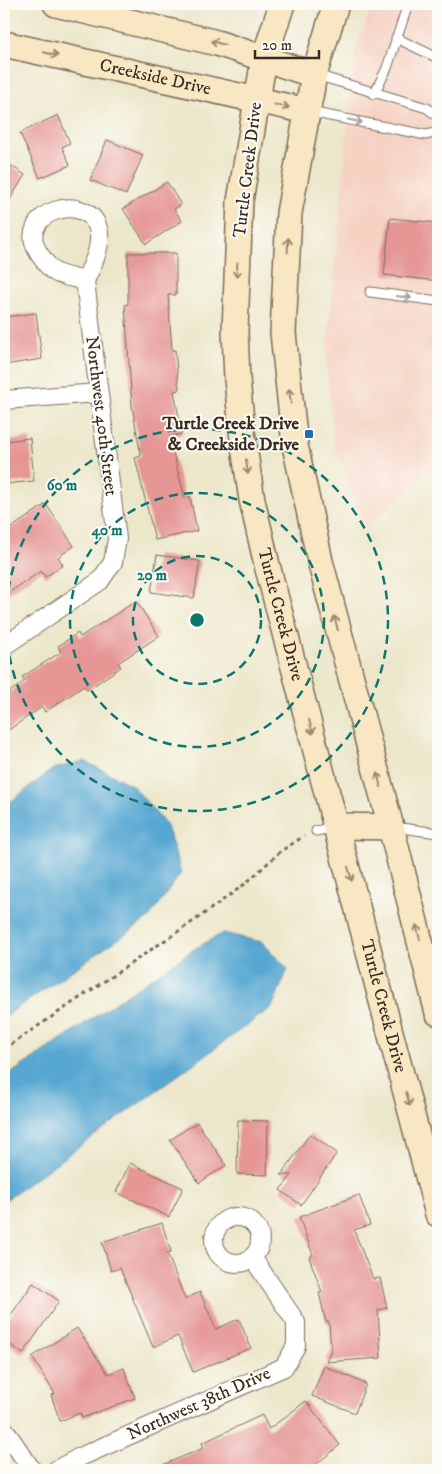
<svg xmlns="http://www.w3.org/2000/svg" width="442" height="1474" font-family="'IM FELL DW Pica',serif">
	<rect width="100%" height="100%" fill="#fdfcf7"/>
	<filter id="ink" filterUnits="userSpaceOnUse"><feTurbulence type="fractalNoise" baseFrequency=".02" numOctaves="2"/><feDisplacementMap in="SourceGraphic" scale="10" xChannelSelector="R" yChannelSelector="G"/><feConvolveMatrix kernelMatrix="1 2 1 2 8 2 1 2 1" color-interpolation-filters="sRGB"/></filter>
	<filter id="wash" filterUnits="userSpaceOnUse"><feTurbulence type="fractalNoise" baseFrequency=".0096" numOctaves="4" result="noise"/><feDisplacementMap in="SourceGraphic" scale="20" xChannelSelector="R" yChannelSelector="G"/><feGaussianBlur stdDeviation="1.12" result="paint"/><feColorMatrix in="noise" values="0 0 0 0 0 0 0 0 0 0 0 0 0 0 0 0 0 1.4 0 .05"/><feComposite in="paint" operator="in"/></filter>
	<g filter="url(#wash)">
		<rect width="100%" height="100%" fill="#ece7ca"/>
		<g fill="#f5d2c2">
			<polygon points="373,4 438,4 438,466 424,475 365,528 334,446 326,361 355,50"/>
			<polygon points="438,778 438,809 432,782"/>
		</g>
		<g fill="#57a7d2" stroke="#496878">
			<polygon points="84,761 132,785 167,826 181,873 149,918 4,1017 4,807 53,769"/>
			<polygon points="223,933 262,942 288,969 272,1007 4,1201 4,1078 196,948"/>
		</g>
		<g id="blocks">
			<g fill="#e59695">
				<polygon points="58,115 70,143 62,147 70,165 40,178 20,133"/>
				<polygon points="107,140 143,155 126,195 90,180"/>
				<polygon points="4,161 25,175 4,209"/>
				<polygon points="167,182 181,205 174,209 182,221 146,244 123,209"/>
				<polygon points="390,218 438,223 438,281 384,275"/>
				<polygon points="128,253 176,253 176,295 168,295 172,350 175,350 179,390 174,391 182,434 169,437 185,498 190,496 197,531 155,540 135,458 141,456 132,406 125,305 128,304"/>
				<polygon points="36,313 42,359 4,365 4,317"/>
				<polygon points="30,438 34,481 4,484 4,441"/>
				<polygon points="46,504 74,546 58,557 63,565 45,577 41,571 4,596 4,533"/>
				<polygon points="157,555 200,561 194,598 151,592"/>
				<polygon points="136,601 159,636 118,663 121,667 87,690 84,686 45,712 42,707 4,733 4,696 25,681 22,677 61,652 58,646 78,633 80,637"/>
				<polygon points="238,1120 268,1121 267,1175 237,1174"/>
				<polygon points="197,1122 226,1165 199,1183 170,1140"/>
				<polygon points="310,1134 337,1153 301,1205 280,1190 292,1175 281,1175"/>
				<polygon points="130,1163 183,1188 169,1217 116,1192"/>
				<polygon points="359,1195 370,1225 354,1230 373,1279 380,1278 387,1308 378,1310 381,1358 326,1362 331,1350 329,1322 326,1322 319,1293 322,1292 309,1257 313,1255 299,1217"/>
				<polygon points="162,1223 171,1252 167,1253 185,1299 200,1292 216,1329 239,1319 251,1348 193,1372 178,1336 153,1347 120,1268 111,1271 102,1242"/>
				<polygon points="33,1283 59,1301 23,1354 4,1340 4,1325"/>
				<polygon points="77,1328 108,1374 124,1368 135,1398 82,1418 80,1413 60,1421 51,1395 55,1394 32,1357"/>
				<polygon points="324,1366 366,1384 355,1413 312,1396"/>
				<polygon points="306,1401 340,1445 309,1470 150,1470 204,1448 202,1443 262,1415 269,1429"/>
			</g>
		</g>
	</g>
	<g filter="url(#ink)">
		<use href="#blocks" fill-opacity="0" stroke="#796c5a" stroke-width="1"/>
		<g fill="none" stroke-linecap="round" stroke-linejoin="round">
			<defs>
				<g id="lane">
					<polyline points="396,38 438,58"/>
					<polyline points="316,75 427,108 438,116"/>
					<polyline points="374,94 387,68 408,4"/>
					<polyline points="310,112 426,135 438,132"/>
					<polyline points="370,292 438,301"/>
					<polyline points="394,827 438,833"/>
					<polyline points="316,831 335,827"/>
				</g>
				<g id="street">
					<polyline points="4,400 98,393"/>
					<path d="M 4,646 L 100,581 L 113,562 L 117,539 L 85,281 C 91,267 101,250 99,233 C 92,187 10,212 40,255 C 44,260 49,269 55,272 C 63,277 76,278 85,281"/>
					<circle cx="237" cy="1240" r="23"/>
					<polyline points="4,1429 32,1470"/>
					<polyline points="56,1470 80,1457 284,1367 296,1346 296,1322 252,1257"/>
				</g>
				<g id="secondary">
					<polyline points="56,4 217,43 314,75"/>
					<path id="s1" d="M 282,4 L 264,59 L 240,201 L 235,331 L 237,379 L 243,440 L 252,500 L 267,565 L 438,1214"/>
					<polyline points="336,4 314,75 289,213 283,333 295,445 320,561 391,827 438,1013"/>
					<path id="s2" d="M 4,44 L 307,111"/>
					<polyline points="338,826 391,827"/>
				</g>
			</defs>
			<use href="#lane" stroke="#796c5a" stroke-width="11"/>
			<use href="#street" stroke="#796c5a" stroke-width="20"/>
			<use href="#secondary" stroke="#796c5a" stroke-width="28"/>
			<polyline stroke="#796c5a" stroke-width="3" stroke-dasharray="4 4" stroke-linecap="butt" points="4,1049 201,916 245,884 281,851 304,836"/>
			<use href="#lane" stroke="#fff" stroke-width="9"/>
			<use href="#street" stroke="#fff" stroke-width="18"/>
			<use href="#secondary" stroke="#f9e7c3" stroke-width="25"/>
		</g>
		<defs><path id="oneway-shaft" d="M-6 0H5M1.5-3L5.5 0L1.5 3" fill="none" stroke-width="1.6" stroke-linecap="round" stroke-linejoin="round" transform="scale(1.25)"/></defs>
		<g stroke="#9a8870">
			<use href="#oneway-shaft" transform="translate(218 43) rotate(-164)"/>
			<use href="#oneway-shaft" transform="translate(51 54) rotate(13)"/>
			<use href="#oneway-shaft" transform="translate(282 106) rotate(12)"/>
			<use href="#oneway-shaft" transform="translate(288 245) rotate(-87)"/>
			<use href="#oneway-shaft" transform="translate(237 270) rotate(93)"/>
			<use href="#oneway-shaft" transform="translate(290 396) rotate(-96)"/>
			<use href="#oneway-shaft" transform="translate(247 467) rotate(82)"/>
			<use href="#oneway-shaft" transform="translate(336 623) rotate(-105)"/>
			<use href="#oneway-shaft" transform="translate(311 727) rotate(75)"/>
			<use href="#oneway-shaft" transform="translate(379 780) rotate(-105)"/>
			<use href="#oneway-shaft" transform="translate(350 874) rotate(75)"/>
			<use href="#oneway-shaft" transform="translate(418 932) rotate(-104)"/>
			<use href="#oneway-shaft" transform="translate(408 1099) rotate(75)"/>
		</g>
		<g stroke="#a79f9a">
			<use href="#oneway-shaft" transform="translate(355 121) rotate(11)"/>
			<use href="#oneway-shaft" transform="translate(404 297) rotate(7)"/>
		</g>
	</g>
	<g fill="none" stroke="#0f766e" stroke-width="2.5" stroke-dasharray="9 6">
		<circle cx="197" cy="620" r="64"/>
		<circle cx="197" cy="620" r="127"/>
		<circle cx="197" cy="620" r="191"/>
	</g>
	<rect fill="#1f6fb2" stroke="#fdfcf7" stroke-width="2" x="304" y="429" width="10" height="10" rx="2.5"/>
	<g text-anchor="middle" dominant-baseline="central" stroke-width="4" stroke-linejoin="round" paint-order="stroke">
		<g font-size="18" fill="#3b2a1e" stroke="#fdfcf7">
			<text stroke="none"><textPath href="#s2" startOffset="155">Creekside Drive</textPath></text>
			<text transform="translate(248 170) rotate(-83)">Turtle Creek Drive</text>
			<text transform="translate(101 416) rotate(83)">Northwest 40th Street</text>
			<text stroke="none"><textPath href="#s1" startOffset="620">Turtle Creek Drive</textPath></text>
			<text stroke="none"><textPath href="#s1" startOffset="1025">Turtle Creek Drive</textPath></text>
			<text transform="translate(199 1404) rotate(-24)">Northwest 38th Drive</text>
		</g>
		<g font-size="18" font-weight="bold" fill="#3b2a1e" stroke="#fdfcf7" text-anchor="end">
			<text x="299" y="424">Turtle Creek Drive<tspan x="299" dy="21">&amp; Creekside Drive</tspan></text>
		</g>
	</g>
	<circle cx="197" cy="620" r="8" fill="#0f766e" stroke="#fdfcf7" stroke-width="2.5"/>
	<g font-size="15" text-anchor="middle" font-weight="bold" fill="#0f766e" stroke="#fdfcf7" stroke-width="4" stroke-linejoin="round" paint-order="stroke">
		<text x="62" y="490">60 m</text>
		<text x="107" y="535">40 m</text>
		<text x="152" y="580">20 m</text>
	</g>
	<rect width="442" height="1474" fill="none" stroke="#fdfcf7" stroke-width="20"/>
	<path d="M255 50v8h64v-8" fill="none" stroke="#3b2a1e" stroke-width="2.5"/>
	<text x="262" y="50" font-size="15" fill="#3b2a1e" stroke="#fdfcf7" stroke-width="4" paint-order="stroke">20 m</text>
</svg>
